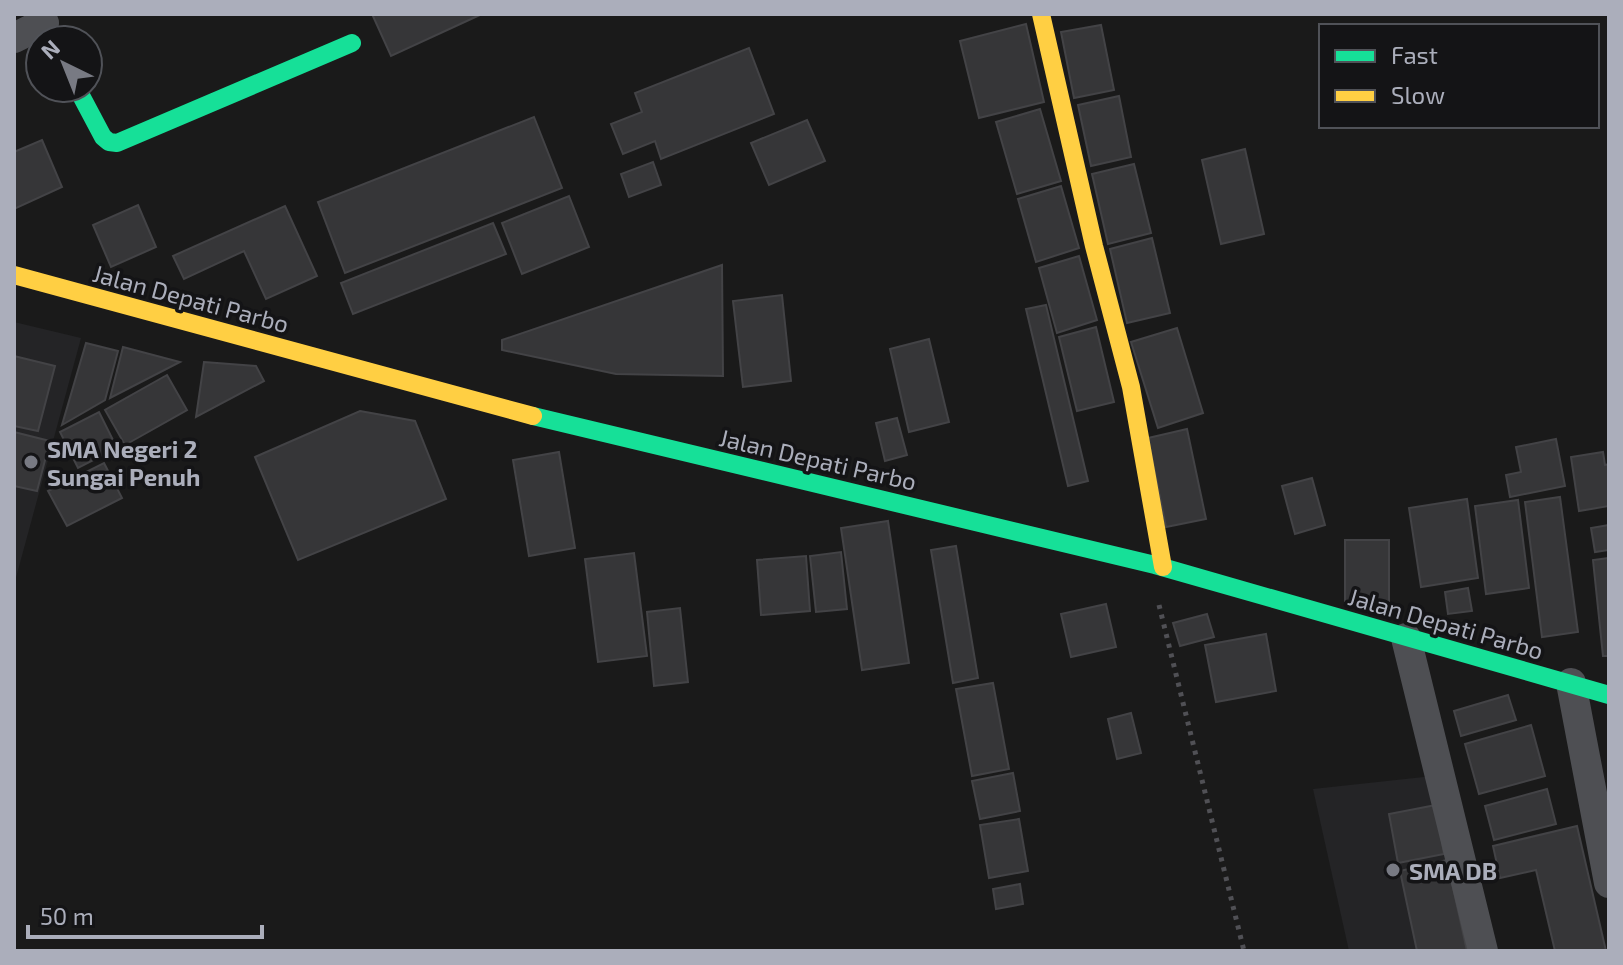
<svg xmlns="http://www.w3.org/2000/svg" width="1623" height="965" font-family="'Exo 2',sans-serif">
	<rect width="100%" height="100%" fill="#1a1a1a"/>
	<g fill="#242426">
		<polygon points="14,322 81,338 14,585"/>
		<polygon points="1433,776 1473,951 1349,951 1313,789"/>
	</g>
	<g fill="#363638" stroke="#434346" stroke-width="2">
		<polygon points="372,14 482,14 391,56"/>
		<polygon points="1026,24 1044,102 979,118 960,41"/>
		<polygon points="1101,25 1114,90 1074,98 1061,32"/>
		<polygon points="749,48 774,114 661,159 655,141 623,154 611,124 642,112 635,93"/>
		<polygon points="1119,96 1131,157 1091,166 1078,105"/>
		<polygon points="1040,109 1061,181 1017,194 996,122"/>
		<polygon points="534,117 562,188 345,273 318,202"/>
		<polygon points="807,120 825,161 769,185 751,143"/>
		<polygon points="42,140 62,187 14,209 14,152"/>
		<polygon points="1245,149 1264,234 1221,244 1202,160"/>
		<polygon points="653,162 661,185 629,197 621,174"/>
		<polygon points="1134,164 1151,233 1108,244 1092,174"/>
		<polygon points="1061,186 1079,248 1036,262 1018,199"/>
		<polygon points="569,196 589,247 522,274 502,223"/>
		<polygon points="138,205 156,247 111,267 93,225"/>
		<polygon points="285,206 317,276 266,299 244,251 184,279 173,256"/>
		<polygon points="493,223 506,254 353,314 341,283"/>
		<polygon points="1152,238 1170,313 1127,323 1110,249"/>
		<polygon points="1079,256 1097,320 1057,333 1039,268"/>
		<polygon points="722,265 723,376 616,374 502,350 502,340"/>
		<polygon points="782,295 791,381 743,387 733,301"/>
		<polygon points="1046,305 1088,481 1068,486 1026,309"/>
		<polygon points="1096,327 1114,402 1077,411 1059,337"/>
		<polygon points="1177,328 1203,413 1158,428 1131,342"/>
		<polygon points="929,339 949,422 909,432 890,349"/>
		<polygon points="86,343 118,351 105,400 62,425"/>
		<polygon points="123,347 180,362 110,398"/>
		<polygon points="14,356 55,366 38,431 14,426"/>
		<polygon points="204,362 256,366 264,381 196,417"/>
		<polygon points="167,375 187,410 125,445 105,410"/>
		<polygon points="360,411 415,421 446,499 298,560 255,457"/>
		<polygon points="99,412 117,448 78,468 60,432"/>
		<polygon points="897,418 907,455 885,461 876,423"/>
		<polygon points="1187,429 1206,519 1166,527 1148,438"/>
		<polygon points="14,432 50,441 37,491 14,486"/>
		<polygon points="1556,439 1565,486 1510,497 1506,475 1521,472 1516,447"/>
		<polygon points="559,452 575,548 529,556 513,460"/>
		<polygon points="1603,452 1605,465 1609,464 1609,506 1579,511 1571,457"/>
		<polygon points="104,463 122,498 67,526 48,491"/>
		<polygon points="1312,478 1325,525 1295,534 1282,486"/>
		<polygon points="1560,497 1578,632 1542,637 1525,502"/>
		<polygon points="1467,499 1478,578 1421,587 1409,508"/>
		<polygon points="1518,500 1529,588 1486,594 1475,506"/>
		<polygon points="888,521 909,663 862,670 841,528"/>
		<polygon points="1609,525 1609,550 1595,552 1591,528"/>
		<rect x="1345" y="540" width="44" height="61"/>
		<polygon points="956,546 978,678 953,683 931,550"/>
		<polygon points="841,552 847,609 816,612 810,556"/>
		<polygon points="634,553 647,656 598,662 585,559"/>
		<polygon points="806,556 810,611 761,615 757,560"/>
		<polygon points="1609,558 1609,656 1603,656 1593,560"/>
		<polygon points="1468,588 1472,611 1448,614 1445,592"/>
		<polygon points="1106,604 1116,647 1071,657 1061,614"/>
		<polygon points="680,608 688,682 654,686 647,612"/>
		<polygon points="1207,614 1214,637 1180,646 1173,623"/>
		<polygon points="1266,634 1276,691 1216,702 1205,645"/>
		<polygon points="993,683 1009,769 972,776 956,689"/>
		<polygon points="1508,695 1516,720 1461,736 1454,711"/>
		<polygon points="1131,713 1141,753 1117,759 1108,719"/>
		<polygon points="1531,725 1545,776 1479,794 1465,744"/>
		<polygon points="1013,773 1020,811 980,819 972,781"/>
		<polygon points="1547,789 1556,824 1494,840 1485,806"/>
		<polygon points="1436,805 1444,854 1398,863 1389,814"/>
		<polygon points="1019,819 1028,871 989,878 980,825"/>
		<polygon points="1577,826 1606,951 1555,951 1536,870 1500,878 1493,846"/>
		<polygon points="1447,860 1467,951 1417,951 1400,871"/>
		<polygon points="1020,884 1023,904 996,909 993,889"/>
	</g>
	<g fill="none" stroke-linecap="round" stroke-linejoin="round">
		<polyline stroke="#505055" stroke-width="5" stroke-dasharray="4 6" stroke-linecap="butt" points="1159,605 1244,951"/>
		<g stroke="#4e4f53" stroke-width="30">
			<polyline points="14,38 44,23"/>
			<polyline points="1406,638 1483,951"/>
			<polyline points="1571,683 1609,883"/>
		</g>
		<g stroke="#16e098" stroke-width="18">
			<polyline points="77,88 103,137 109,142 117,143 352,43"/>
			<polyline points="533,416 1155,565 1609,695"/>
		</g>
		<g stroke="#ffcf43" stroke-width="18">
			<polyline points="1041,14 1094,246 1131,387 1163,567"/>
			<polyline points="14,275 533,416"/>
		</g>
	</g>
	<g fill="#787a83" stroke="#141416" stroke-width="3">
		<circle cx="31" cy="462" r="8"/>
		<circle cx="1393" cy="870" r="8"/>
	</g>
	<g text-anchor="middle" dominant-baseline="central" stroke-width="7" stroke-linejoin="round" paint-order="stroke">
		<g font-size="24" fill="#abaebb" stroke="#141416">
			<text transform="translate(191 298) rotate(15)">Jalan Depati Parbo</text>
			<text transform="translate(818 459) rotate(13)">Jalan Depati Parbo</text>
			<text transform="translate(1446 623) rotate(16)">Jalan Depati Parbo</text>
		</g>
		<g font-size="24" font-weight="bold" fill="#abaebb" stroke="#141416" text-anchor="start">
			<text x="47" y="448">SMA Negeri 2<tspan x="47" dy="28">Sungai Penuh</tspan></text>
			<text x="1409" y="870">SMA DB</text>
		</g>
	</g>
	<rect width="1623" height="965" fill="none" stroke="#abaebb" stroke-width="32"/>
	<rect x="1319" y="24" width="280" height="104" fill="#141416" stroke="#505258" stroke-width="2"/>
	<rect x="1335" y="50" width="40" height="12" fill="#16e098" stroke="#505258" stroke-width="2"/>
	<text x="1391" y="64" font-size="24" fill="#abaebb">Fast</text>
	<rect x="1335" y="90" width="40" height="12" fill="#ffcf43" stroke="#505258" stroke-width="2"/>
	<text x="1391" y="104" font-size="24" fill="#abaebb">Slow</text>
	<g transform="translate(64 64) rotate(317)"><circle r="38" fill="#141416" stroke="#505258" stroke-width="2"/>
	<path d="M0-6L14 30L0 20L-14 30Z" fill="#787a83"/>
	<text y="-12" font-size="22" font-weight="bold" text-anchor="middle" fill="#abaebb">N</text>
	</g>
	<path d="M28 925v12h234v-12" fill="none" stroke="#abaebb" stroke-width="4"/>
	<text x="40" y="925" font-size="24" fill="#abaebb" stroke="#141416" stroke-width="6" paint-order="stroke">50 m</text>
</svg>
